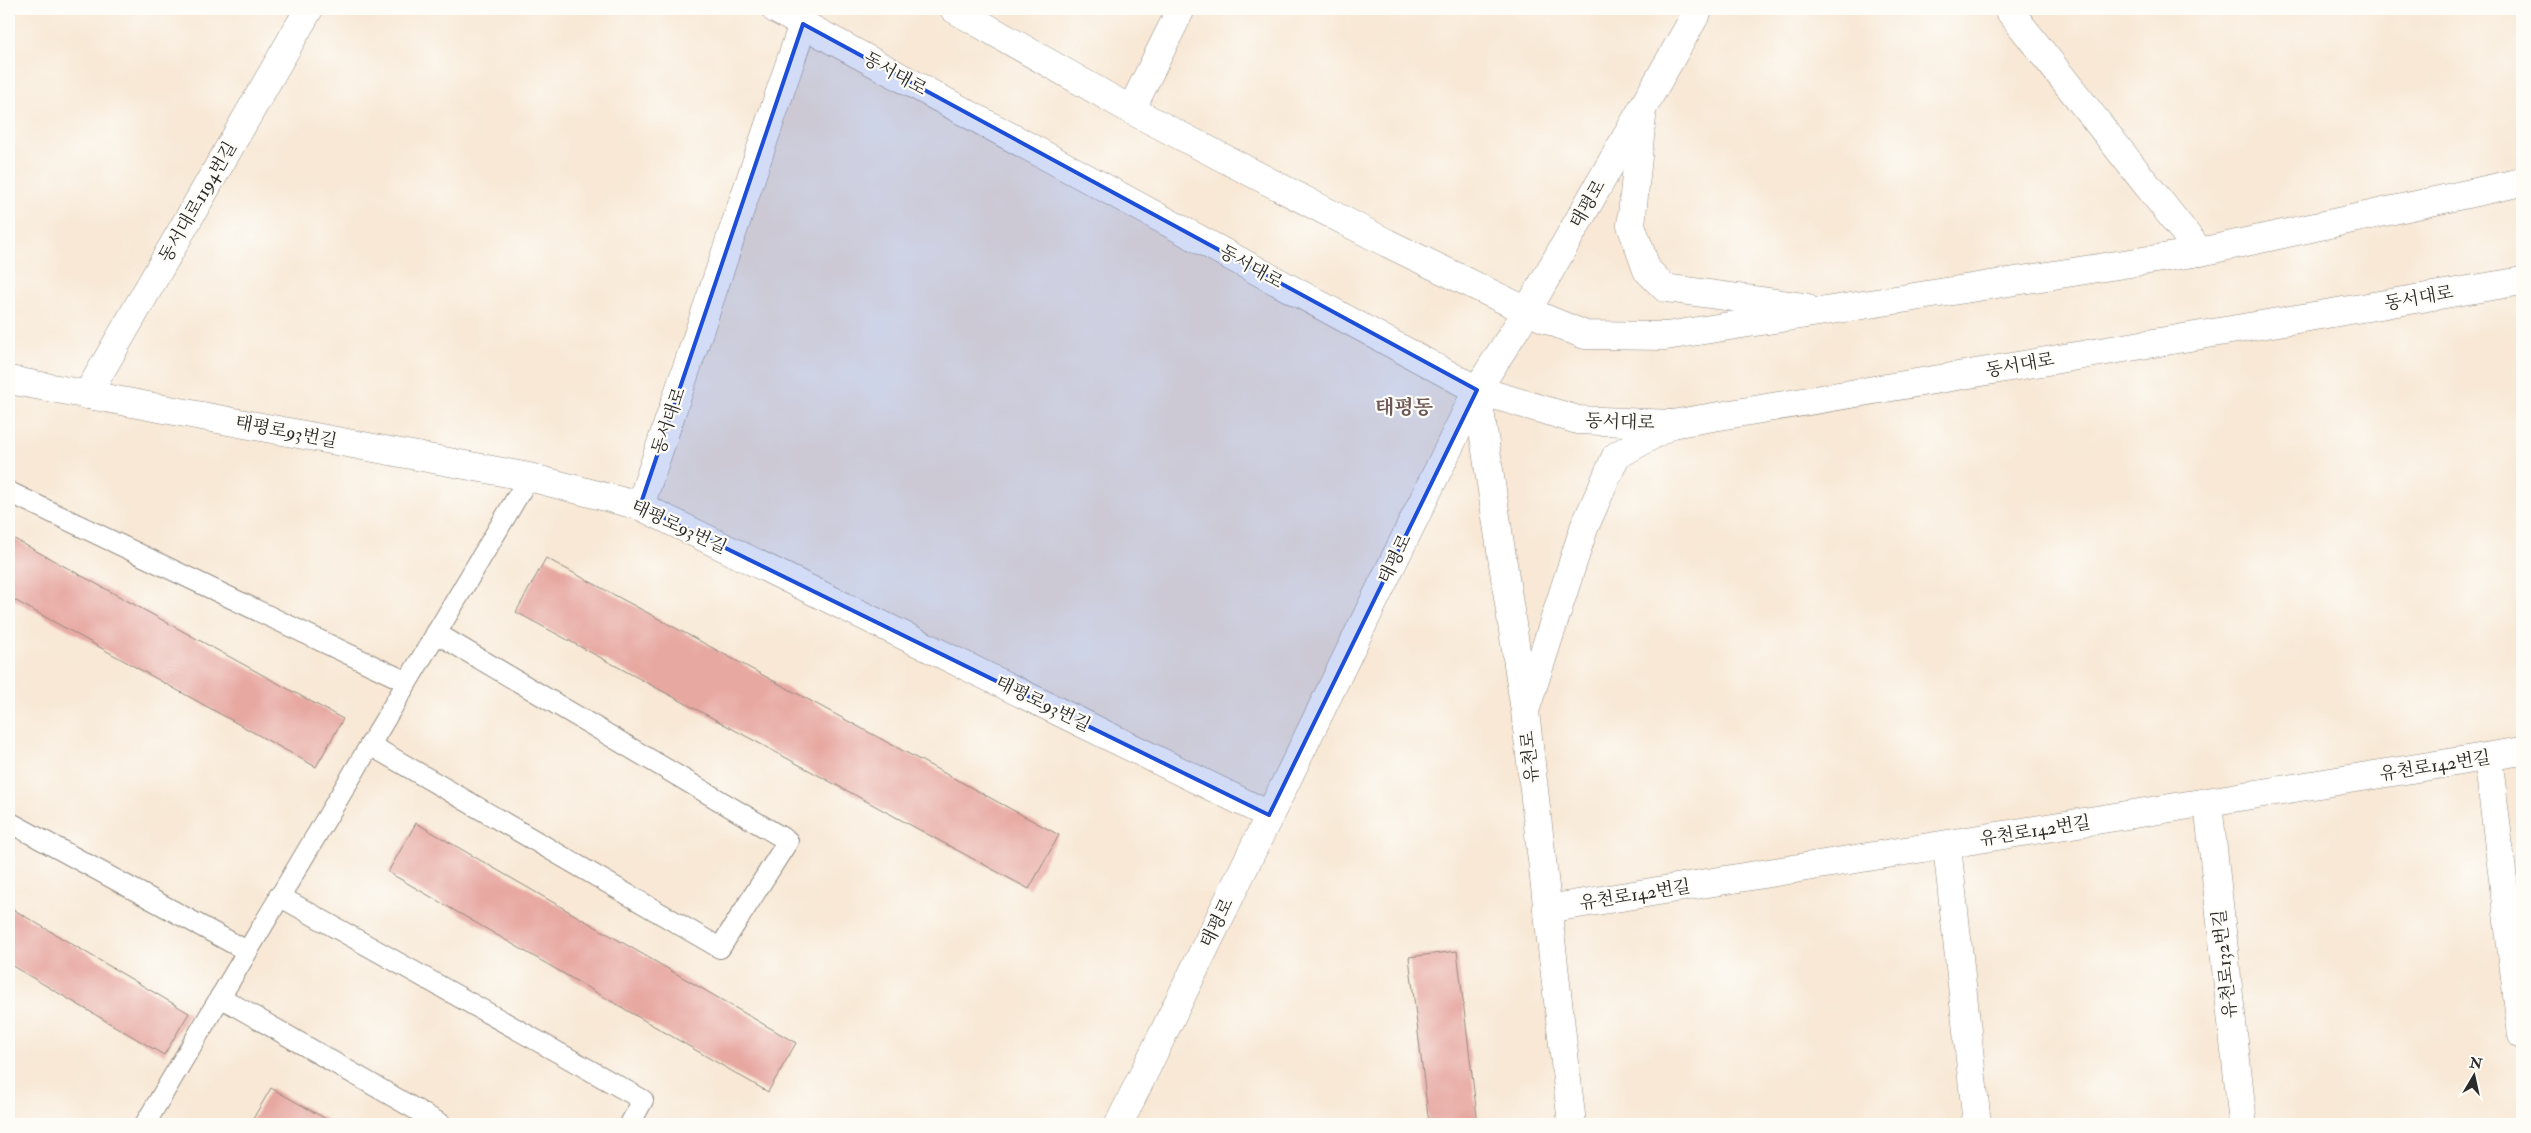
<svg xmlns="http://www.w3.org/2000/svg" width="2531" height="1133" font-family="'IM FELL Double Pica','Noto Serif KR',serif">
	<rect width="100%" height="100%" fill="#fdfcf7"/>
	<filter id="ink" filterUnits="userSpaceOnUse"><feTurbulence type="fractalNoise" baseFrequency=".02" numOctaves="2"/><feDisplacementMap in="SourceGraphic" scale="10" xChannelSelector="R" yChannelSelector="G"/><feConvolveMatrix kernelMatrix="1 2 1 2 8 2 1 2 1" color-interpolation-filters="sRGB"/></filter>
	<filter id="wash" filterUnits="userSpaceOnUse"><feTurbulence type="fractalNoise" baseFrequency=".0096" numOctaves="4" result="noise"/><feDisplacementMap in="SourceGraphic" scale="20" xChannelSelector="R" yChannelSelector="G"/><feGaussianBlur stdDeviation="1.12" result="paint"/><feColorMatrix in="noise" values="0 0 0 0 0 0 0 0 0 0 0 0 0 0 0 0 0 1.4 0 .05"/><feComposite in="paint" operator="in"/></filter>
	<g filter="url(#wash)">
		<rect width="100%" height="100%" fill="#f8e8d5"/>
		<g id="blocks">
			<g fill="#e7a8a1">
				<polygon points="9,536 343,719 316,767 9,597"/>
				<polygon points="546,558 1059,835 1029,889 516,612"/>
				<polygon points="416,823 796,1043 768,1092 388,872"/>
				<polygon points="9,907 189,1013 164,1055 9,964"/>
				<polygon points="1457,951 1478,1124 1429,1124 1409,957"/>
				<polygon points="271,1088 335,1124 250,1124"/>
			</g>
		</g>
	</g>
	<g filter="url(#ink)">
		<use href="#blocks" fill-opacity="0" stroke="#928a80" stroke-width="1"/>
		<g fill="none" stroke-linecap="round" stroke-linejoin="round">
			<defs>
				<g id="lane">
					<polyline points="9,492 407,682"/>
					<polyline points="370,745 720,948 788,841 436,633"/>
					<polyline points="9,822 247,951"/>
					<polyline points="279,896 643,1100 630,1124"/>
					<polyline points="220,997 441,1124"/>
					<polyline points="145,1124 529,477"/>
				</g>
				<g id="street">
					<polyline points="2008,9 2200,252"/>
					<polyline points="1131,110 1181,9"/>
					<polyline points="9,380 529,477 640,506 1269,815"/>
					<polyline points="87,395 309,9"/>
					<polyline points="640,506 803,24"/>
					<polyline points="2488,757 2522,1035"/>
					<polyline points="2208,803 2243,1124"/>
					<polyline points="1947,846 1977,1124"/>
					<polyline points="1547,909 2522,751"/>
				</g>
				<g id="secondary">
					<polyline points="775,9 1477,390 1578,420 1672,424 2522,281"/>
					<polyline points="954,9 1131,110 1387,243 1527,311 1585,335 1666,336 2200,252 2522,182"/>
					<polyline points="1642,117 1631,225 1647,270 1665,288 1805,307"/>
					<polyline points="1477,390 1525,711 1572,1124"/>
					<polyline points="1527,705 1584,528 1616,456 1672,424"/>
					<polyline points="1119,1124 1477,390 1527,311 1699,9"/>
				</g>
			</defs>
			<use href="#lane" stroke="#928a80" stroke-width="22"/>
			<use href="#street" stroke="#928a80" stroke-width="29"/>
			<use href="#secondary" stroke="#928a80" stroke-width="29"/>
			<use href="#lane" stroke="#fff" stroke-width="20"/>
			<use href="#street" stroke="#fff" stroke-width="28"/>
			<use href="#secondary" stroke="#fff" stroke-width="28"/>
		</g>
	</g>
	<path fill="#1d4ed8" fill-opacity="0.2" stroke="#1d4ed8" stroke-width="4" stroke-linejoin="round" d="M 803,24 L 1477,390 L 1269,815 L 640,506 Z"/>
	<g text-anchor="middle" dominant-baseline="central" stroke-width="4.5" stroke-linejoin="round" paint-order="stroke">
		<g font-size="18" fill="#2b2b2b" stroke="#fdfcf7">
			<text transform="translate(895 74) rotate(29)">동서대로</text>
			<text transform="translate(198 202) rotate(-60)">동서대로1194번길</text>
			<text transform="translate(1588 204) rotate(-60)">태평로</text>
			<text transform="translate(1251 267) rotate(29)">동서대로</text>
			<text transform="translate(2419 298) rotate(-10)">동서대로</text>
			<text transform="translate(2020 365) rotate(-10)">동서대로</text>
			<text transform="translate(669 421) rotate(-71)">동서대로</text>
			<text transform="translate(1620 422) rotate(2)">동서대로</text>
			<text transform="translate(286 432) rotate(11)">태평로93번길</text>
			<text transform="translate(679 527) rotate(25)">태평로93번길</text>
			<text transform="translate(1395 559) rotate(-64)">태평로</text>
			<text transform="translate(1043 704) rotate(26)">태평로93번길</text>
			<text transform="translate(1530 757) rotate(-96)">유천로</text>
			<text transform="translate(2435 766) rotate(-9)">유천로142번길</text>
			<text transform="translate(2035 831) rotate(-9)">유천로142번길</text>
			<text transform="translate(1635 895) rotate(-9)">유천로142번길</text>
			<text transform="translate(1217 923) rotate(-64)">태평로</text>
			<text transform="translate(2225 964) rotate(-96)">유천로132번길</text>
		</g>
		<g font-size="20" font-weight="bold" fill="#6d5754" stroke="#fdfcf7">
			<text x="1404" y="407">태평동</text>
		</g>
	</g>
	<rect width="2531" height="1133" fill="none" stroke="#fdfcf7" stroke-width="30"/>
	<g transform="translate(2474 1076) rotate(9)" stroke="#fdfcf7" stroke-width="4" paint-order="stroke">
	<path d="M0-4L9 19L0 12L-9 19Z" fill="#2b2b2b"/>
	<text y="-8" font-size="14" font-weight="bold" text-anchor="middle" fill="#2b2b2b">N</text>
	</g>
</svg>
